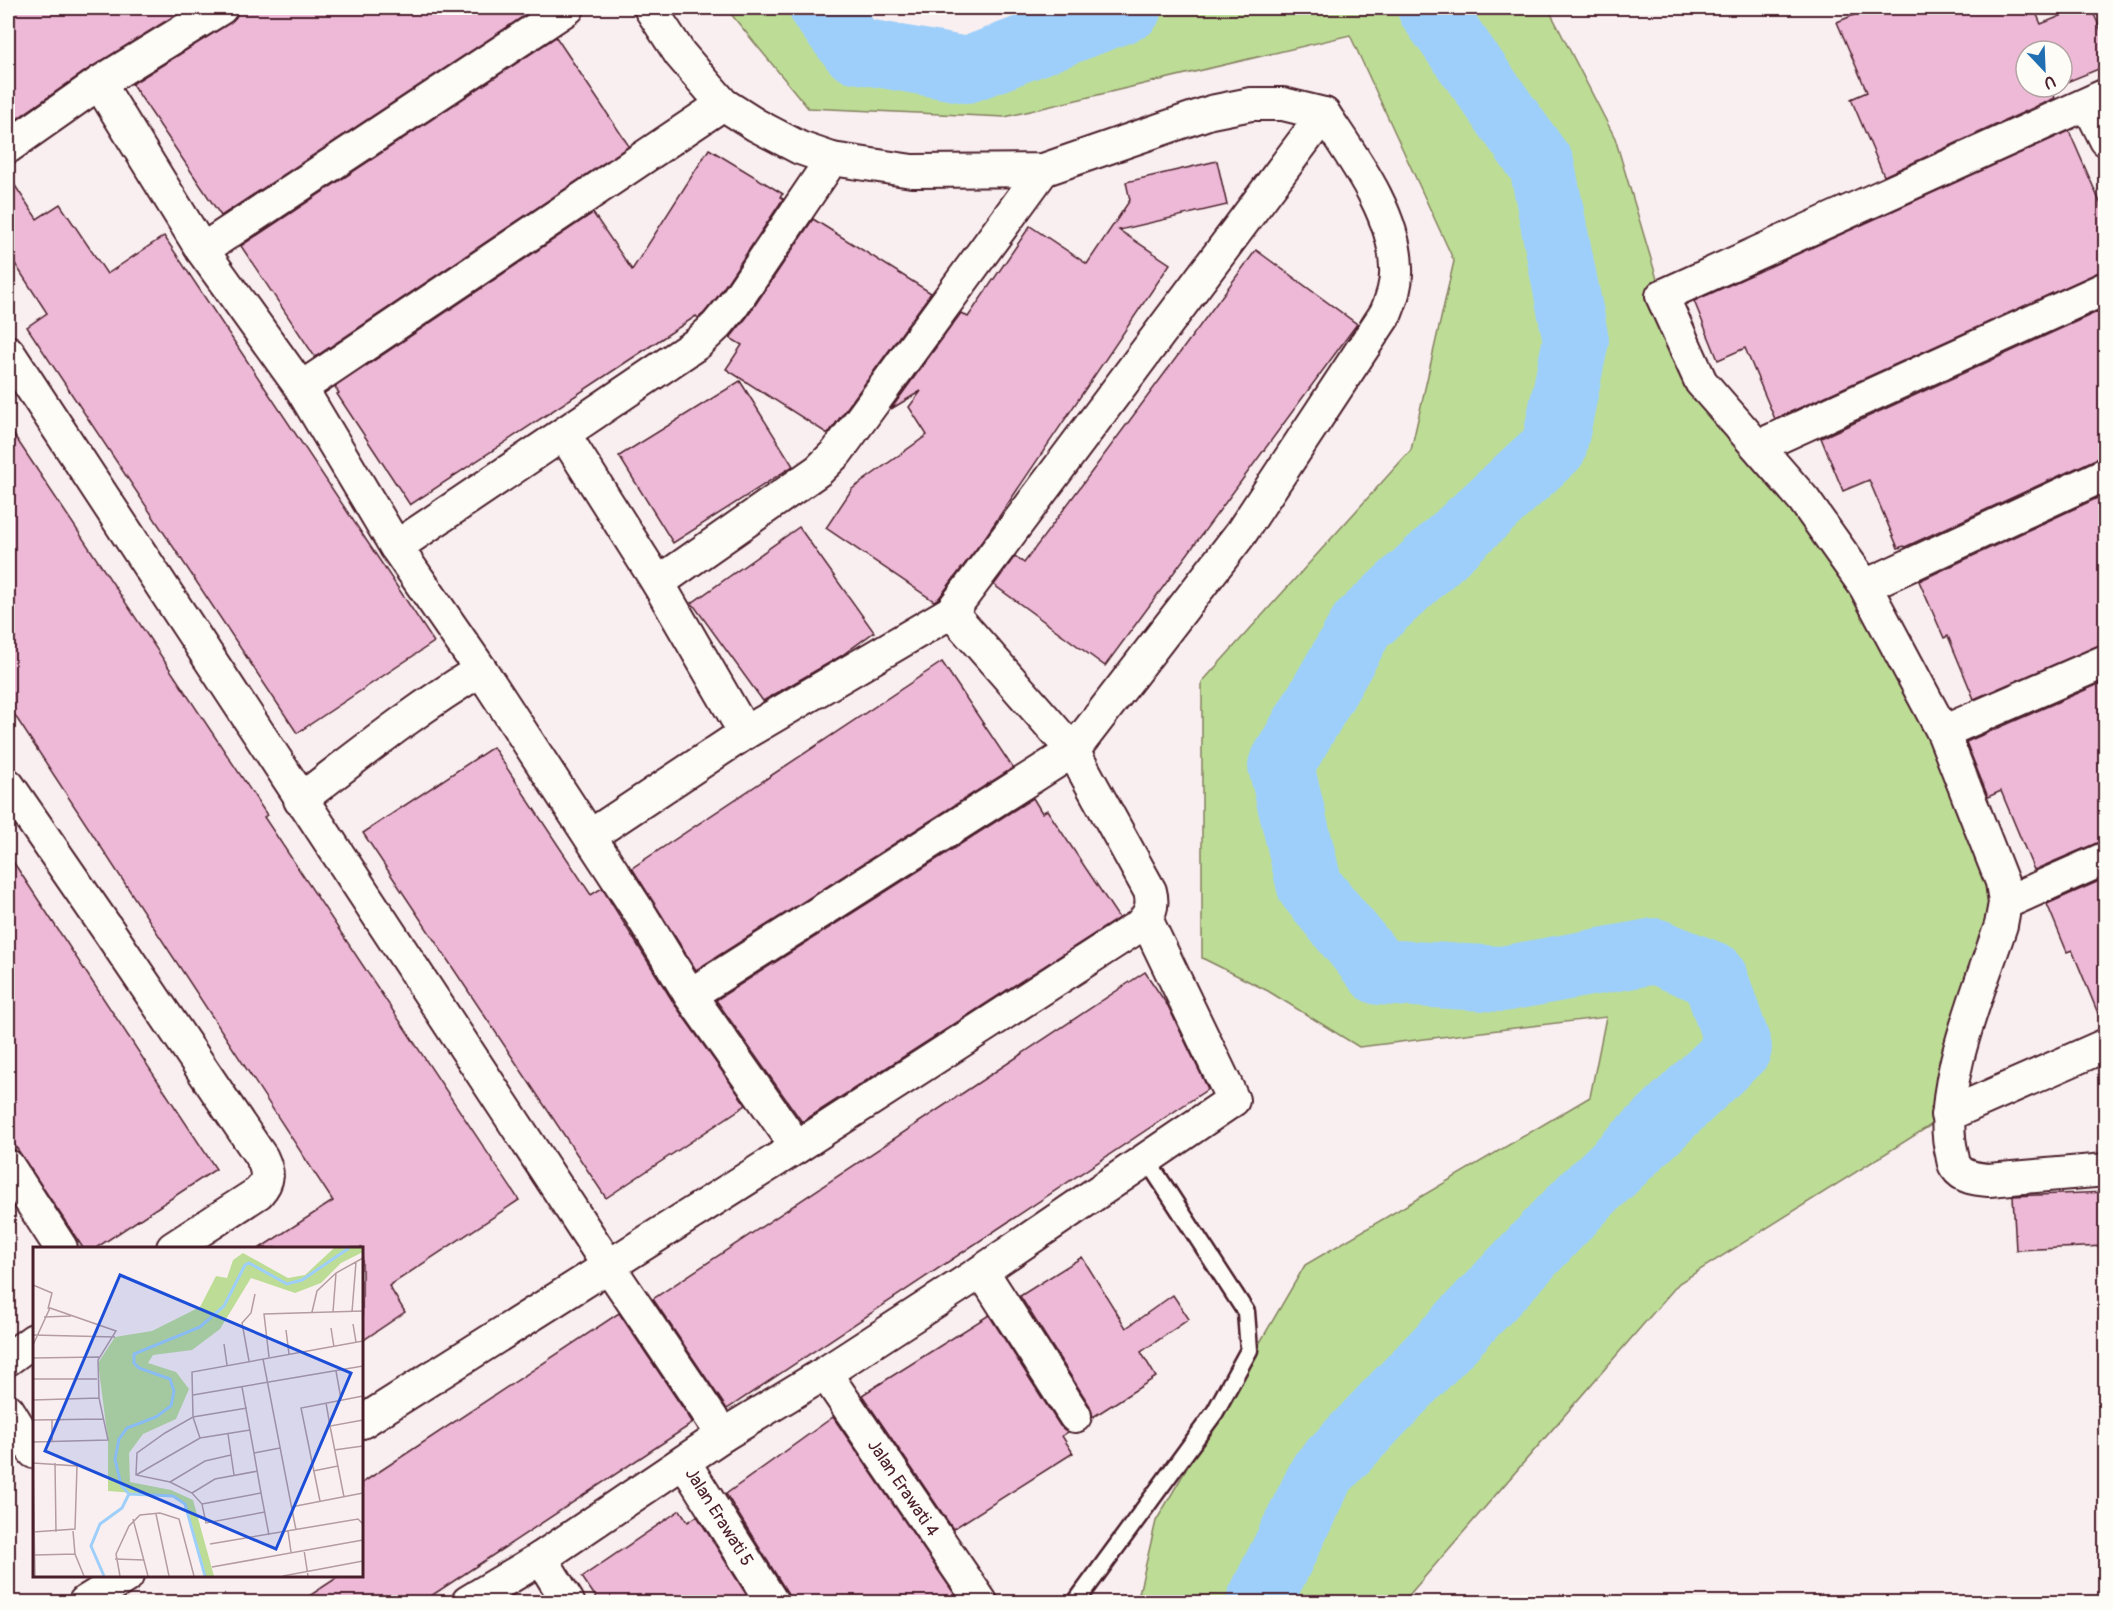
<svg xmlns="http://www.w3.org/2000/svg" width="2113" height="1610" font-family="Pangolin,sans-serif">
	<rect width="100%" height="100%" fill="#faeff0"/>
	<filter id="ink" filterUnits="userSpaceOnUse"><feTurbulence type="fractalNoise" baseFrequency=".0167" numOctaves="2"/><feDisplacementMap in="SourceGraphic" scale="12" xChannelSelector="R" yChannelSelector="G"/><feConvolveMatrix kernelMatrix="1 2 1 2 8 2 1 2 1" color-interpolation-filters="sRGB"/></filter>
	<g filter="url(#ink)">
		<polygon fill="#bddd96" stroke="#847e60" stroke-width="1.5" points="726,8 822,8 855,50 967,70 1103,8 1548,8 1615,138 1662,296 1701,382 1865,586 2003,884 1947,1115 1679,1283 1403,1602 1137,1602 1156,1521 1305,1265 1590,1097 1606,1017 1359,1047 1268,991 1202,958 1202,682 1411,450 1454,261 1350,35 1005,117 808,108"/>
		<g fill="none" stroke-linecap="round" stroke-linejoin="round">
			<g stroke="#9ecffa" stroke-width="66">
				<polyline points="822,8 855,50 967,70 1129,8"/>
				<polyline points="1259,1602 1322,1473 1585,1196 1739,1048 1714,975 1655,951 1502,979 1379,972 1310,887 1281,766 1362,625 1554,447 1576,340 1542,166 1430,8"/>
			</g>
		</g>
		<g fill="#edb9d6" stroke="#4a1f2b" stroke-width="1.5">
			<polygon points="8,8 187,8 90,68 8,125"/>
			<polygon points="239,8 536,8 221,216 132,84 230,23 236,17"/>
			<polygon points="1871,8 2034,8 2041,24 2080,8 2091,8 2106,41 2106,66 2062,84 2062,51 2026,51 2026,87 2055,87 2051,89 2055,98 1884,176 1851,99 1867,92 1837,22"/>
			<polygon points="556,37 629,146 315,357 241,246"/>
			<polygon points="2069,131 2106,216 2106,270 2099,272 1775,419 1745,348 1718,360 1694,301"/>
			<polygon points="709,149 783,194 780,197 783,199 718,296 704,313 698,318 696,316 643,351 410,505 337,394 339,393 335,387 593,213 632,270"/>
			<polygon points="1217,161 1227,205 1119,230 1170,264 986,536 939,598 934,601 826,528 852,489 927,435 909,407 921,391 891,409 961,313 968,317 1030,226 1087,264 1130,200 1126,182"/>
			<polygon points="8,175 37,219 60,204 107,274 164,236 434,642 297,733 27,327 47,313 8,253"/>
			<polygon points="813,219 931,293 828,434 726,369 742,345 730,338 747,317"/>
			<polygon points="1256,250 1357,324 1105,666 994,585 1015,556 1024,563"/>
			<polygon points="2106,308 2106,456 2098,458 1905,547 1904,546 1898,548 1869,480 1843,491 1821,438"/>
			<polygon points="740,381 793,466 673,543 619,456"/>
			<polygon points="8,426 267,815 264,817 519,1200 389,1286 405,1312 362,1341 362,1248 260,1248 333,1201 8,705"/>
			<polygon points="2106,494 2106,643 2099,645 1974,699 1948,636 1944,638 1919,581"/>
			<polygon points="799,527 874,632 841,656 763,701 692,603"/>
			<polygon points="942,662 1013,768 696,970 632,868"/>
			<polygon points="2106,681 2106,840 2099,842 2034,870 2001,791 1988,797 1966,742"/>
			<polygon points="493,747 591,895 602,888 675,1005 746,1105 606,1198 363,833"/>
			<polygon points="1033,798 1042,813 1047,810 1119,918 802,1122 716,1000"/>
			<polygon points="8,854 216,1169 96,1248 83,1248 8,1135"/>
			<polygon points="2106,878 2106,1027 2104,1028 2072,950 2067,952 2047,904"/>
			<polygon points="1145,972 1168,1006 1208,1089 727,1409 653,1299"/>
			<polygon points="2106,1192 2106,1246 2016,1250 2013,1196"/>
			<polygon points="1082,1257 1126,1328 1173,1295 1189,1319 1141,1352 1156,1377 1093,1417 1090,1406 1020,1296"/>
			<polygon points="619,1313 693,1423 422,1602 300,1602 341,1575 362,1575 362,1483"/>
			<polygon points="989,1315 1060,1426 1068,1432 1062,1436 1073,1453 953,1529 862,1395"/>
			<polygon points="833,1417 960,1602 790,1602 787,1592 726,1494"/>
			<polygon points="680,1510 688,1522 697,1516 751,1602 599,1602 582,1577"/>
		</g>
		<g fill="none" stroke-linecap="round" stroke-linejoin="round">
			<defs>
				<polyline id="service" points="1076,1602 1215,1412 1249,1350 1246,1312 1147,1160"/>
				<g id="minor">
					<path d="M 650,8 L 680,54 L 723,104 L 756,125 L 800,148 L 832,159 L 912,171 L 1043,170 L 1211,112 L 1251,104 L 1283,104 L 1324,114 C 1353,158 1395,213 1396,268 C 1397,284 1392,298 1386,313 L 1241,533 L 1073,751 L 690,995"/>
					<polyline points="99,83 202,250 301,388"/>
					<path d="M 2106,95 L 1662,296 L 1701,382 L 1804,500 L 1865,586 L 1943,732 L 2002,882 L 2005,903 L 2001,925 C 1981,986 1935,1092 1952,1154 C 1953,1159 1953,1164 1956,1167 C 1963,1178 1977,1179 1989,1180 L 2106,1170"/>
					<polyline points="2088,104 2106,140"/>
					<polyline points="8,147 99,83 221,8"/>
					<polyline points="202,250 568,8"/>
					<polyline points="8,352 608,1265 723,1435"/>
					<polyline points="564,434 658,583 745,733"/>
					<polyline points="1759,446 2106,288"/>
					<polyline points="396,547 698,343 717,325 732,307 832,159"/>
					<polyline points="658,583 819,470 837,452 1043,170"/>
					<polyline points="1865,586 2106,474"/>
					<polyline points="481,670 641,915 690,995 797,1147"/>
					<polyline points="1943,732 2106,661"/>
					<path d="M 8,785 L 110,933 L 262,1158 C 269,1173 269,1181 258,1193 L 173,1248"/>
					<path d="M 300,800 C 359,755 417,708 481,670 L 396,547 L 301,388 L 723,104"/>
					<polyline points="590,836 745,733 951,612 1324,114"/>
					<polyline points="2005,903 2106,858"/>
					<polyline points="1947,1115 2106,1045"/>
					<polyline points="8,1166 61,1248"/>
					<polyline points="982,1271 1075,1416"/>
					<polyline points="8,1359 34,1340"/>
					<polyline points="825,1373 981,1602"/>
					<polyline points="8,1410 34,1452"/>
					<path d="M 362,1422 L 797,1147 L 1139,926 C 1150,915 1154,906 1150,891 L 1073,751 L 951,612"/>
					<polyline points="684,1462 772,1602"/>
					<polyline points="541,1558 568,1602"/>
					<polyline points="85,1602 127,1576"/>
					<polyline points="468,1602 541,1558 723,1435 825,1373 982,1271 1233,1100 1146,919"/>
				</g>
			</defs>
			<use href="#service" stroke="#4a1f2b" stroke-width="21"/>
			<use href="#minor" stroke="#4a1f2b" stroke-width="36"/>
			<use href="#service" stroke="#fdfcf7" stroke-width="16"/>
			<use href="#minor" stroke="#fdfcf7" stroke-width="32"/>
		</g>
	</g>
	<g text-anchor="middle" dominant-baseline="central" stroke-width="4.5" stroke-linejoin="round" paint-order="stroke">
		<g font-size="18" fill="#4a1f2b" stroke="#fdfcf7">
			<text transform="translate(903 1488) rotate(56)">Jalan Erawati 4</text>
			<text transform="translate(719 1517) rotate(58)">Jalan Erawati 5</text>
		</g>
	</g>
	<g transform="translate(33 1247)">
		<rect width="330" height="330" fill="#faeff0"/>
		<path d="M 301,1 L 330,1 L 330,5 L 308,16 L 288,36 L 262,46 L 218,31 L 187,82 L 159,103 L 120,108 L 115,116 L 143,125 L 156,142 L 143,172 L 110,187 L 96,206 L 97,235 L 138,243 L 160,253 L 181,329 L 172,329 L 152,257 L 140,249 L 75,244 L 75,193 L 65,116 L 82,90 L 119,84 L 167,60 L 183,29 L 194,31 L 200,13 L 210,6 L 255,31 L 272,28 Z" fill="#bddd96"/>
		<path fill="none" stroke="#9ecffa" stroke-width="3" d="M 96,247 L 140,249 L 152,257 L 172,329M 71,329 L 58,299 L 67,277 L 89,261 L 96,247 L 88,238 L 82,212 L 86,192 L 94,181 L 123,170 L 138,159 L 141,144 L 137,132 L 106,121 L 101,116 L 101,107 L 167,80 L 191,59 L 212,18 L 216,16 L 254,37 L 269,33 L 316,1"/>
		<path fill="none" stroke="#b49ca1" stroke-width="1.5" d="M 0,38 L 19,46 L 15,62M 279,65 L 284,44 L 303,26 L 330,11M 300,65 L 303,26M 319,65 L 323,15M 11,70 L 38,69M 320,77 L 323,95M 298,81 L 301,100M 253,83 L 256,107M 0,88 L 82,90M 191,97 L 194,118M 0,98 L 17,61 L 83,84 L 65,113 L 66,151 L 75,193 L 0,195M 236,110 L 231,67 L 330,64M 0,111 L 66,110M 230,112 L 263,283M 216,114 L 209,76 L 218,66 L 222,47M 303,124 L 308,152M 0,132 L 64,132M 209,140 L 221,206M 160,148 L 330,119M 0,153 L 66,151M 293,156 L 297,179M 214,161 L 160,170 L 132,186 L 104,206 L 103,228 L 137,235 L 159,246 L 169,257 L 173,276 L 232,265M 0,173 L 71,172M 19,173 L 19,194M 195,187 L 201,228M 167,191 L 160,170 L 159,125 L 330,94M 301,203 L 330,199M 0,214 L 2,329M 0,216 L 44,219 L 42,282 L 0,285M 22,216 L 23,285M 280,224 L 305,219M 103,228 L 167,191 L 217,183M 137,235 L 172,214 L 198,208M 159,246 L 182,232 L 225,224M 228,246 L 236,288M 311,250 L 297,179 L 330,173M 287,254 L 268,161 L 330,149M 169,257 L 228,246 L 221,206 L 247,201M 258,260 L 330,246M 123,267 L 136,329M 100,272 L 115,329M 40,284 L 42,307 L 51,329M 255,284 L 258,305M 177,297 L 325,272 L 330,277M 271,303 L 275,329M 2,308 L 42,307M 82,312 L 111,313M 179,320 L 330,293M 87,329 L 83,307 L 96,279 L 107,268 L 127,266 L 146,272 L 161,329M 250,329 L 330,314"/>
		<path fill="#1d4ed8" fill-opacity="0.15" stroke="#1d4ed8" stroke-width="3" d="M 87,28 L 318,126 L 243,302 L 12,204 Z"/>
		<rect width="330" height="330" fill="none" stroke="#4a1f2b" stroke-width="3"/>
	</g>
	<rect width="2113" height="1610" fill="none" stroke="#fdfcf7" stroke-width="30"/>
	<rect x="15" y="15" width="2083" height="1580" fill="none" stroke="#4a1f2b" stroke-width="2" filter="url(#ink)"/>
	<g transform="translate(2044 69) rotate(157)"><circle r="28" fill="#fdfcf7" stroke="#b5a4a5" stroke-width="1.5"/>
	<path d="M0-4.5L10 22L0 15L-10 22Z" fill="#1f6fb2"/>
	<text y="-9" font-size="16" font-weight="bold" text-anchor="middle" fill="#4a1f2b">U</text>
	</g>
</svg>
